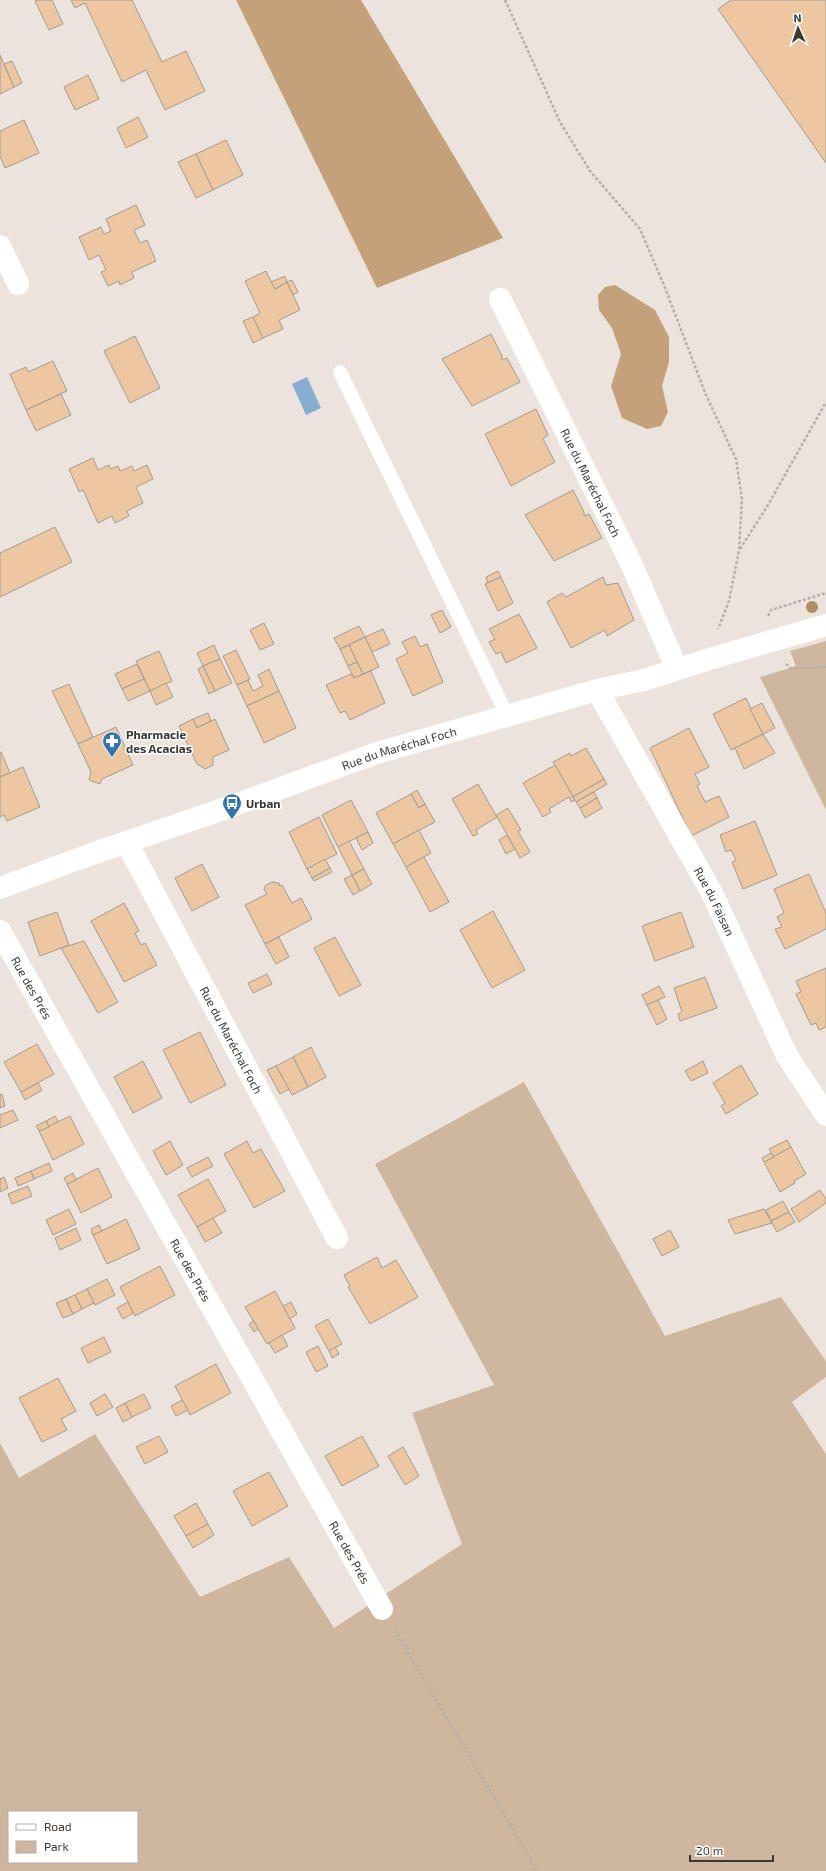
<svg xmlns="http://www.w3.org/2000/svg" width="826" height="1871" font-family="'Exo 2',sans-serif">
	<rect width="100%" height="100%" fill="#ece4dc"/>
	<g fill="#cfb79f" fill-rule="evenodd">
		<polygon points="826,641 826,810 760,677 796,666 790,651"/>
		<path d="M 524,1082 L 665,1336 L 781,1297 L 826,1361 L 826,1377 L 792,1402 L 826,1454 L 826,1871 L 0,1871 L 0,1443 L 19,1478 L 95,1434 L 200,1597 L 289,1557 L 334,1628 L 462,1544 L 412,1413 L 494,1385 L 375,1164 ZM 9,1812 L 137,1812 L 137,1862 L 9,1862 Z"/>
	</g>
	<g fill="#c4a17b">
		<polygon points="236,0 361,0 503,238 377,288"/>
		<polygon points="615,285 655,310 669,337 669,362 662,386 668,412 661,426 647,429 622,418 611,386 621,354 612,328 599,310 598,295 605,287"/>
	</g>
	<polygon fill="#86aed0" points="307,377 321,408 306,415 292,384"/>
	<g fill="#ecc7a1" stroke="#a29b93">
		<polygon points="37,0 52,0 63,24 49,30 35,1"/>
		<polygon points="71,0 132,0 162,62 186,51 205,91 165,110 146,70 122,82 85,3 75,8"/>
		<polygon points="731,0 826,0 826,163 718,9"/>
		<polygon points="0,55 14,87 0,94"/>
		<polygon points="12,61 22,83 14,87 4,64"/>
		<polygon points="88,75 99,99 75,110 64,87"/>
		<polygon points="138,117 148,137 126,148 117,128"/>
		<polygon points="24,120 39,153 5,168 0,156 0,131"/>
		<polygon points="226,140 243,175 213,190 196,154"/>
		<polygon points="196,154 213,190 196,198 178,162"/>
		<polygon points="136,205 145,225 134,230 140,243 147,240 156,261 132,272 134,278 120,285 119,281 108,286 101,272 106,270 99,255 89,260 79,237 101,227 104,234 111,231 106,219"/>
		<polygon points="266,271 275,289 287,282 300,310 279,320 283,329 263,338 253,317 260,313 245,281"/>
		<polygon points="285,276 287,282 275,289 271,282"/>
		<polygon points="292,280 298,292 293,295 287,282"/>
		<polygon points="253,317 263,338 253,343 243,321"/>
		<polygon points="491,334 502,356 502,360 507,358 520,382 472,406 442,359"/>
		<polygon points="135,336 160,388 130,403 104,351"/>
		<polygon points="53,361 67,391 26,410 10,374 26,367 28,372"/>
		<polygon points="61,394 71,415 36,431 26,410"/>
		<polygon points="536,409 548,435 543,439 555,462 511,486 485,434"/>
		<polygon points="93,458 98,470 109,465 111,469 118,466 120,471 132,466 134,471 147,465 153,479 136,487 143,503 127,511 129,516 115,523 112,516 98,523 83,490 79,492 69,469"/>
		<polygon points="573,490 584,512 584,516 589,514 602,538 554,561 525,515"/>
		<polygon points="55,527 72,562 0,597 0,553"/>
		<polygon points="498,571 501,577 488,583 486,577"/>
		<polygon points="501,577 513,603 498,611 485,584"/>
		<polygon points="603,577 606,585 618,583 634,620 607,636 605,630 571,648 547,602 562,593 566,597"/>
		<polygon points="442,610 451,627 440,633 431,615"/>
		<polygon points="519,614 537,648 506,663 501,652 496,654 489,642 495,639 489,629"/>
		<polygon points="264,623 274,644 260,650 250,630"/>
		<polygon points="359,626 365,637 340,649 334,638"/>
		<polygon points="383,629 390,644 372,652 365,637"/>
		<polygon points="415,636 420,647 427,644 443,682 413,696 396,659 408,653 402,642"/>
		<polygon points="365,637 379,667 363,674 349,645"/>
		<polygon points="214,645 220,659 203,666 197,653"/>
		<polygon points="349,645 357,662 348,666 340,649"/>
		<polygon points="236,650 250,679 237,685 223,656"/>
		<polygon points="159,651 172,681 150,691 136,661"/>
		<polygon points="220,659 232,683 215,691 203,666"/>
		<polygon points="357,662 363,674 354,678 348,666"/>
		<polygon points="137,664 144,679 122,689 115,674"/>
		<polygon points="203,666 215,691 209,694 198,669"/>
		<polygon points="269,669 279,691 247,706 237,685 248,680 253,691 263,686 258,675"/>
		<polygon points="371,671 385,703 350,720 345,711 340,713 326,685 351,674 354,678"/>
		<polygon points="144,679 150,691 128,701 122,689"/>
		<polygon points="166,683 173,697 156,705 150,691"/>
		<polygon points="69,684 93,737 78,744 52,691"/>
		<polygon points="279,691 296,728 264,743 247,706"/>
		<polygon points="746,698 763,734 731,750 713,714"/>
		<polygon points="762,703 775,728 763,734 750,709"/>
		<polygon points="208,713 211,721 197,728 193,719"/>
		<polygon points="193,719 197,728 215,719 229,750 213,757 213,765 205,769 197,764 179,726"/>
		<polygon points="116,727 133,765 102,779 100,784 89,780 91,772 78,744"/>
		<polygon points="689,728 709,767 695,774 700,784 697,786 705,802 719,796 729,817 691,836 650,748"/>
		<polygon points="763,734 775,753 744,769 735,748"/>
		<polygon points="586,748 604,779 573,797 553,762 570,753 571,756"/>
		<polygon points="0,752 1,752 10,773 0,777"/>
		<polygon points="555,765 575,800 571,802 569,797 549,809 551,812 543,817 523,783"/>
		<polygon points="23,767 40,807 7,821 4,815 0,817 0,777"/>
		<polygon points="604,779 607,784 576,802 573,797"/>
		<polygon points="478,784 497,817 476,830 478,834 473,836 452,799"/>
		<polygon points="417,790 425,804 419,808 411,794"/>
		<polygon points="594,792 597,798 580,808 576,802"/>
		<polygon points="411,794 419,808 425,804 435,822 393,844 376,813"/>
		<polygon points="597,798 602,808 585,818 580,808"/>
		<polygon points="351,800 368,832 338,847 322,815"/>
		<polygon points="508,808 521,830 518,831 530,852 520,858 496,815"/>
		<polygon points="319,817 337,854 307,869 289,832"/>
		<polygon points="755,821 777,875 743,889 732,862 736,860 731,850 726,852 720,835"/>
		<polygon points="419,830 431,853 406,867 393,844"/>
		<polygon points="368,832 373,843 362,850 356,838"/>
		<polygon points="507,835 515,849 506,854 499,840"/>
		<polygon points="349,841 364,869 352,875 338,847"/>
		<polygon points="424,857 449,902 430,912 406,867"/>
		<polygon points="325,859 330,868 312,878 307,869"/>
		<polygon points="202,864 219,897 192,911 175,878"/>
		<polygon points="330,868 332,872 314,881 312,878"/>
		<polygon points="364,869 372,884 360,891 352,875"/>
		<polygon points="809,874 826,913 826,929 785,949 775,929 782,927 777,917 784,913 774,889"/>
		<polygon points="352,875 360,891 353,895 344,879"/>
		<polygon points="272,882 279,883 280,886 282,885 292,903 301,898 312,919 265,944 245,905 267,894 264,889 266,885"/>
		<polygon points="124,903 139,931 135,933 141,945 145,943 157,965 124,982 91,921"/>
		<polygon points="493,911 525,970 492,988 460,930"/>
		<polygon points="57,912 69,945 40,956 28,922"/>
		<polygon points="681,912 694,947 655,961 642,926"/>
		<polygon points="279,937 289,957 276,964 265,944"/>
		<polygon points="335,937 361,985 339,996 314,948"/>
		<polygon points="84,941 118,1002 98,1013 61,948"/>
		<polygon points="826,968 826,1027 819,1030 816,1023 811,1025 796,994 801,992 796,981"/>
		<polygon points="267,974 272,984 253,993 248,983"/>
		<polygon points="705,977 717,1008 680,1021 678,1014 682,1012 674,988"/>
		<polygon points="659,986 665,997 647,1005 642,995"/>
		<polygon points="658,1000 667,1019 657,1025 647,1005"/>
		<polygon points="200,1032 226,1085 190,1103 163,1050"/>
		<polygon points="37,1044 54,1074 21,1092 4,1062"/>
		<polygon points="311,1047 326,1077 308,1087 293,1057"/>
		<polygon points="293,1057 308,1087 292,1095 276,1066"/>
		<polygon points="143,1061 162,1098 133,1113 114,1077"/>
		<polygon points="703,1061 708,1073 691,1081 685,1071"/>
		<polygon points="741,1065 758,1094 726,1114 721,1106 725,1103 713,1083"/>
		<polygon points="276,1066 289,1089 280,1094 267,1070"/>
		<polygon points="38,1083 42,1090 25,1100 21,1092"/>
		<polygon points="2,1094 5,1106 0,1108 0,1095"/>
		<polygon points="13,1110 18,1120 0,1128 0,1115"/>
		<polygon points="55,1116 58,1122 49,1127 46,1121"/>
		<polygon points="70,1116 84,1144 53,1160 39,1131"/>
		<polygon points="46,1121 49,1127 39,1131 36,1126"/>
		<polygon points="787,1140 791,1147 774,1157 769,1149"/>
		<polygon points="170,1141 183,1165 166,1175 153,1151"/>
		<polygon points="247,1141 253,1153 261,1149 285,1191 254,1208 224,1154"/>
		<polygon points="791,1147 806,1174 794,1181 795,1183 780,1192 764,1162"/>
		<polygon points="771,1153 774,1157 764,1162 762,1158"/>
		<polygon points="208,1157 213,1166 192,1177 187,1168"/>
		<polygon points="49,1163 52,1171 34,1179 31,1171"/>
		<polygon points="98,1168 112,1197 81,1213 67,1184"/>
		<polygon points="31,1171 34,1179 18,1186 15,1178"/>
		<polygon points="73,1173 76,1180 67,1184 64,1178"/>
		<polygon points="4,1177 8,1188 0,1192 0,1179"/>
		<polygon points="208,1179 226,1211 197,1227 178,1195"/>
		<polygon points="28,1186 32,1196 12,1204 8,1194"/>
		<polygon points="820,1190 826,1199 826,1203 799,1222 791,1209"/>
		<polygon points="783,1201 789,1212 771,1221 766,1210"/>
		<polygon points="69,1209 76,1224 53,1235 46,1220"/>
		<polygon points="764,1209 772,1223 735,1234 728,1220"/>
		<polygon points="789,1212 795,1222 777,1232 771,1221"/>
		<polygon points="213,1218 222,1233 205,1242 197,1227"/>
		<polygon points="126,1219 140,1249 107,1264 93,1235"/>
		<polygon points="99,1225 102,1231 93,1235 91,1229"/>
		<polygon points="76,1228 81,1240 60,1250 55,1238"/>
		<polygon points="670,1230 679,1247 662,1256 653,1239"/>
		<polygon points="377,1257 382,1268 396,1260 418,1297 370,1324 348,1287 350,1286 344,1275"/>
		<polygon points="160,1266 175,1295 135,1316 120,1287"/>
		<polygon points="107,1279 115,1295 95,1305 87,1289"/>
		<polygon points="87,1289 94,1303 82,1309 75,1295"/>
		<polygon points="275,1291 295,1328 267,1344 245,1307"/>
		<polygon points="75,1295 82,1309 73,1314 66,1299"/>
		<polygon points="66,1299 73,1314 63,1318 56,1303"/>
		<polygon points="128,1302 133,1313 123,1319 117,1308"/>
		<polygon points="291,1302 297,1314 290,1319 283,1306"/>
		<polygon points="328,1319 342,1344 329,1351 315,1326"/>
		<polygon points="254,1321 258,1329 254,1332 249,1324"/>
		<polygon points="282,1335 288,1346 275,1353 269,1343"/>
		<polygon points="104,1337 111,1352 88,1363 81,1348"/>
		<polygon points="318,1346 328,1366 316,1372 306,1352"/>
		<polygon points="335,1347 339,1354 332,1358 329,1351"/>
		<polygon points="216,1364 231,1393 190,1415 175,1386"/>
		<polygon points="58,1378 76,1411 61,1419 67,1430 42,1442 19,1398"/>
		<polygon points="105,1394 113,1407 97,1416 90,1403"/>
		<polygon points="144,1394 151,1408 132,1417 125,1403"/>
		<polygon points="182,1400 188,1410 176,1416 171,1406"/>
		<polygon points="125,1403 132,1417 123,1422 116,1408"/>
		<polygon points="159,1436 168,1452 145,1464 136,1447"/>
		<polygon points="362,1436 379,1466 342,1486 325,1456"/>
		<polygon points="403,1447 419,1476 405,1485 388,1456"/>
		<polygon points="269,1472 288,1506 252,1526 233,1491"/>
		<polygon points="196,1503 208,1524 186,1536 174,1516"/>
		<polygon points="208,1524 214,1535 193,1548 186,1536"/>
	</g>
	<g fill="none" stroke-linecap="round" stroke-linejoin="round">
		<g stroke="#b6b0a9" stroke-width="2.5" stroke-dasharray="3 2" stroke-linecap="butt">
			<polyline points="505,0 560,122 590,171 640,229 664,285 706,395 736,459 742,499 739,550 729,601 718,629"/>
			<polyline points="740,549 768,505 826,402"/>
			<polyline points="768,616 771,610 826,593"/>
			<polyline points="786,664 791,668 826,667"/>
			<path d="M 395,1630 C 441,1711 491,1790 537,1871"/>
		</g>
		<polyline stroke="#fff" stroke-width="14" points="340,372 507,715"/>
		<g stroke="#fff" stroke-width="22">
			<polyline points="0,246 18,284"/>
			<path id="s1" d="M 500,299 L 630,561 L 677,669"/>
			<path id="s2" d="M 597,690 L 712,893 L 787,1056 L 826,1115"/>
			<path id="s3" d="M 127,843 L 337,1238"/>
			<path id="s4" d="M 0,931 L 382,1609"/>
		</g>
		<path stroke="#fff" stroke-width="22" id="s5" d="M 0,888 L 89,855 L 229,807 L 377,753 L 597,690 L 644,680 L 706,660 L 826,625"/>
	</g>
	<circle fill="#ad8f67" cx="812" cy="607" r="6"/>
	<defs>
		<symbol id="pharmacy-pin" viewBox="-11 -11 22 30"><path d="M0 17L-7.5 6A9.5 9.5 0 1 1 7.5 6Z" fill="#3276ac" stroke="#fff"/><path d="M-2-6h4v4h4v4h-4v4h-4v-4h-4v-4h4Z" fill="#fff"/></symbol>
		<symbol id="bus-pin" viewBox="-11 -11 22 30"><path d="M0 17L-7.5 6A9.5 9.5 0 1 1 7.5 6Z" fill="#3276ac" stroke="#fff"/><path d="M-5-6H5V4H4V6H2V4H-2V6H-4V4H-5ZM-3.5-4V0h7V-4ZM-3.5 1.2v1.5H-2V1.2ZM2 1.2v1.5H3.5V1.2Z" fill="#fff"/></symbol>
	</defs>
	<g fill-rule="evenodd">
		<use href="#pharmacy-pin" x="101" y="730" width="22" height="30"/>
		<use href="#bus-pin" x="221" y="792" width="22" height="30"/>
	</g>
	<g text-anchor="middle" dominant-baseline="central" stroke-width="3" stroke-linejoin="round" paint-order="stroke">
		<g font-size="12" fill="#3b3834" stroke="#fff">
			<text stroke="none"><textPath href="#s1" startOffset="205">Rue du Maréchal Foch</textPath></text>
			<text stroke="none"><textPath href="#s5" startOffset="423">Rue du Maréchal Foch</textPath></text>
			<text stroke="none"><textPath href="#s2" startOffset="242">Rue du Faisan</textPath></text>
			<text stroke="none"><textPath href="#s4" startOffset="65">Rue des Prés</textPath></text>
			<text stroke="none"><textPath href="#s3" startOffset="223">Rue du Maréchal Foch</textPath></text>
			<text stroke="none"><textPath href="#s4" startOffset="389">Rue des Prés</textPath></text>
			<text stroke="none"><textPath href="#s4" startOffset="713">Rue des Prés</textPath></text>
		</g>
		<g font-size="12" font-weight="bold" fill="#3b3834" stroke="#fff" text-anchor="start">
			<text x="126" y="734">Pharmacie<tspan x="126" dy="14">des Acacias</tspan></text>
			<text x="246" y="803">Urban</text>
		</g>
	</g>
	<rect x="8" y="1811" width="130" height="52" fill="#ffffff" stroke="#b1afae"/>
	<rect x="16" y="1824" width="20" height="6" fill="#ffffff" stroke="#b1afae"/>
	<text x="44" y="1831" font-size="12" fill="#3b3834">Road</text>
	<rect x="16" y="1841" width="20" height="12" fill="#cfb79f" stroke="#b1afae"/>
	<text x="44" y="1851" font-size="12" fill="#3b3834">Park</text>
	<g transform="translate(798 28) rotate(357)" stroke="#ffffff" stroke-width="3" paint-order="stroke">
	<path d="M0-3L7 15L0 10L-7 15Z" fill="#3b3834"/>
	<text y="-6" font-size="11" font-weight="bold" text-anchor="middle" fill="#3b3834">N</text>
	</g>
	<path d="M690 1855v6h83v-6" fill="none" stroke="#3b3834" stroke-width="2"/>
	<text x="696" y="1855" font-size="12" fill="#3b3834" stroke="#ffffff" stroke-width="3" paint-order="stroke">20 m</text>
</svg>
